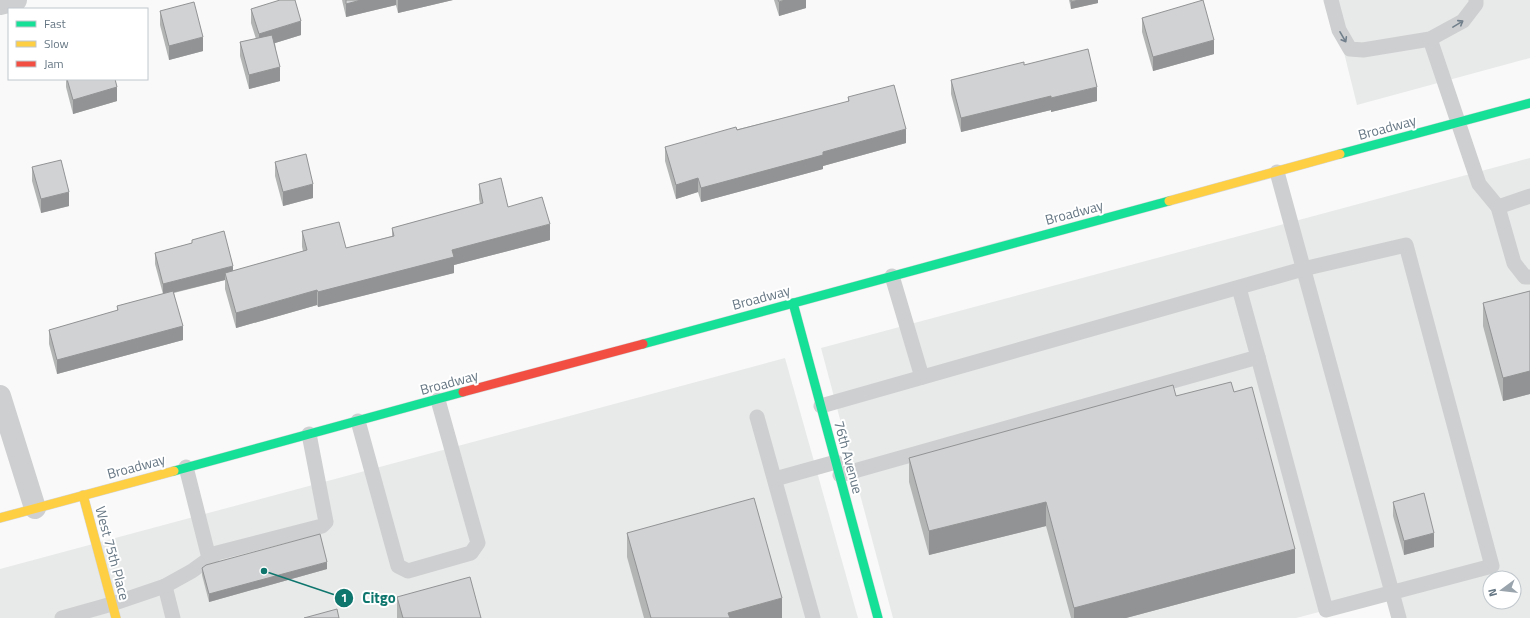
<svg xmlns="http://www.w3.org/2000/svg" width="1530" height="618" font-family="'Titillium Web',sans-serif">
	<rect width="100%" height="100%" fill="#f9f9f9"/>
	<g fill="#e8e9e9" fill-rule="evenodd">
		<polygon points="1331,0 1530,0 1530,58 1357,105"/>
		<path d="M 1530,158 L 1530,618 L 1399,618 L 1392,593 L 1296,618 L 893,618 L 821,348 ZM 1490,578 L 1514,578 L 1514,602 L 1490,602 Z"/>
		<polygon points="785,358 858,618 0,618 0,569"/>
	</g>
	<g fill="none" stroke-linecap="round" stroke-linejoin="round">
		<defs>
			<g id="fast">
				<polyline points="1340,154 1530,103"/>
				<polyline points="793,303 878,618"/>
				<polyline points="643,344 1169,201"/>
				<polyline points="174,471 463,392"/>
			</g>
			<g id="slow">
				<polyline points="1169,201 1340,154"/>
				<polyline points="83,495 116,618"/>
				<polyline points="0,518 174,471"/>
			</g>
			<polyline id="jam" points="463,392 643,344"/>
		</defs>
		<use href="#fast" stroke="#d5d6d7" stroke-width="10"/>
		<use href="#slow" stroke="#d5d6d7" stroke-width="10"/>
		<use href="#jam" stroke="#d5d6d7" stroke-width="10"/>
		<g stroke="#cecfd0" stroke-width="15">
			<polyline points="1331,0 1339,30 1350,49 1363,50 1430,39 1463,21 1476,4 1476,0"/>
			<polyline points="1430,39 1479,184 1498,207"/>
			<polyline points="1277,172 1399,618"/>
			<polyline points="1530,196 1498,207 1514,263 1525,277 1530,277"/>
			<polyline points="892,276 922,377"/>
			<polyline points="821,406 1303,269 1406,245 1492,566 1326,610 1258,357"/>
			<polyline points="757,417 813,618"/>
			<polyline points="358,421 398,566 408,571 471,553 478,543 438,400"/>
			<polyline points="186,467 209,558"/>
			<polyline points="840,475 1258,357 1239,288"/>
			<polyline points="775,479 836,462"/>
			<polyline points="165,586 173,618"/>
			<polyline points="62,618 112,604 165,586 192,571 217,553 322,526 326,522 309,434"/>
		</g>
		<g stroke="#cecfd0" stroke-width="22">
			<polyline points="0,4 16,0"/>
			<polyline points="0,396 35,508"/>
		</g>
		<use href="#fast" stroke="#16e098" stroke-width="9"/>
		<use href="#slow" stroke="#ffcf43" stroke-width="9"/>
		<use href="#jam" stroke="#f24e42" stroke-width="9"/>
	</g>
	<g fill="#b3b5b5">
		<polygon points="342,0 453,0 398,13 396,5 346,17"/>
		<polygon points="774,0 806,0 806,8 779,16"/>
		<polygon points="1069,0 1098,0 1098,3 1071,9"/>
		<polygon points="251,9 301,35 275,43 280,81 249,89 240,56 240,42 256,39 251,23"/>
		<polygon points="160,11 203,51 169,60 160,25"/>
		<polygon points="1142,18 1214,54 1153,71 1142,32"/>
		<polygon points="1024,65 1097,101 1051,112 1051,110 961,132 951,94 951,80"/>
		<polygon points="66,79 115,79 117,101 73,114 66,87"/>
		<polygon points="848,97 906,143 823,166 823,169 701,202 698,192 676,199 665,161 665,147 848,102"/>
		<polygon points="275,162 313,198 283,206 275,176"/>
		<polygon points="32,167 69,206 41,213 32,181"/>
		<polygon points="479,184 550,240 454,265 454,273 318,307 317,305 236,328 225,289 225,280 174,293 183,340 57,374 49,344 49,330 117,311 117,306 163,294 155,264 155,253 192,243 192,240 233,271 303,251 302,247 302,231 346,248 392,236 392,228 480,204 479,199"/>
		<polygon points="1530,291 1530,394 1503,401 1483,326 1483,303"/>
		<polygon points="1234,392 1295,573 1126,618 1071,618 1046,526 929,555 909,482 909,458 1176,396"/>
		<polygon points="1393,502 1434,547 1404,555 1393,516"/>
		<polygon points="627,533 782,618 644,618 627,557"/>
		<polygon points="202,568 327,569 209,602 202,575"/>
		<polygon points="397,597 481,618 397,618"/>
	</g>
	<g fill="#929394">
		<polygon points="361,0 396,0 396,5 346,17 346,4"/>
		<polygon points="398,0 453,0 398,13"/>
		<polygon points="785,0 806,0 806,8 779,16 779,2"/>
		<polygon points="1079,0 1098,0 1098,3 1071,9 1071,2"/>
		<polygon points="301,21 301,35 259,48 259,34"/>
		<polygon points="203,37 203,51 169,60 169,46"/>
		<polygon points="1214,40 1214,54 1153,71 1153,57"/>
		<polygon points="280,67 280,81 249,89 249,75"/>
		<polygon points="117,87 117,101 73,114 73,100"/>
		<polygon points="1097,87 1097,101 1051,112 1051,98"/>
		<polygon points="1051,96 1051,110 961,132 961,118"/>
		<polygon points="906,129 906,143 823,166 823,169 701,202 701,188 823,152"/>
		<polygon points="698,178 698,192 676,199 676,185"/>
		<polygon points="313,184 313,198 283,206 283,192"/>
		<polygon points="69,192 69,206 41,213 41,199"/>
		<polygon points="550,224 550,240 454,265 454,273 318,307 318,292 452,250"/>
		<polygon points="233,266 233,277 225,273 225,280 163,295 163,284"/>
		<polygon points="317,290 317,305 236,328 236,313"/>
		<polygon points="183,326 183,340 57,374 57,360"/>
		<polygon points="1530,371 1530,394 1503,401 1503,378"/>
		<polygon points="1046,502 1046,526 929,555 929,531"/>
		<polygon points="1434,533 1434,547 1404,555 1404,541"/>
		<polygon points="1295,549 1295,573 1126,618 1074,618 1074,608"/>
		<polygon points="327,562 327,569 209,602 209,594"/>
		<polygon points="782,598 782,618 728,618 728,613"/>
	</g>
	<g fill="#d0d2d3" stroke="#929394">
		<polygon points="280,0 295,0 301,21 259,34 251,9"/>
		<polygon points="346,0 361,0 346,4"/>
		<polygon points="778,0 785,0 779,2"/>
		<polygon points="1071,0 1079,0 1071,2"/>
		<polygon points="1203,0 1214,40 1153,57 1142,18"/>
		<polygon points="194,2 203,37 169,46 160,11"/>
		<polygon points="272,35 280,67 249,75 240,42"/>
		<polygon points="1088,49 1097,87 1051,98 1051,96 961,118 951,80 1024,62 1024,65"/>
		<polygon points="67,79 115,79 117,87 73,100"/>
		<polygon points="894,85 906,129 823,152 823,155 701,188 698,178 676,185 665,147 736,127 737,130 849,101 848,97"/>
		<polygon points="306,154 313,184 283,192 275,162"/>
		<polygon points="61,160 69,192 41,199 32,167"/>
		<polygon points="501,178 508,207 542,197 550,224 452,250 454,257 318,292 317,290 236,313 225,273 307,250 302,231 339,222 346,248 394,236 392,228 483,203 479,184"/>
		<polygon points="224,231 233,266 163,284 155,253 192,243 192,240"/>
		<polygon points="173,291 183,326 57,360 49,330 118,310 117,306"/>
		<polygon points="1530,291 1530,371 1503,378 1483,303"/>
		<polygon points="1231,382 1234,392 1252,387 1295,549 1074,608 1046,502 929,531 909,458 1173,385 1176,396"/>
		<polygon points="1424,493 1434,533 1404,541 1393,502"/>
		<polygon points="754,498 782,598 728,613 730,618 651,618 627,533"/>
		<polygon points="320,534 327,562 209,594 202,568 206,565"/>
		<polygon points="470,577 481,618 403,618 397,597"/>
		<polygon points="337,609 339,618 304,618"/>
	</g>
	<defs><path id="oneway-shaft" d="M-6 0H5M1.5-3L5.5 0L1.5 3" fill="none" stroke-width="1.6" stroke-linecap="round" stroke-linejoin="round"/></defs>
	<g stroke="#707f8b">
		<use href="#oneway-shaft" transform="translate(1458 24) rotate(-31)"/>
		<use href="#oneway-shaft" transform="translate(1343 37) rotate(60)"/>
	</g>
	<g text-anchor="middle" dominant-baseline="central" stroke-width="4" stroke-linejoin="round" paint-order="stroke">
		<g font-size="14" fill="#657683" stroke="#fff">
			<text transform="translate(1387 127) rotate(-15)">Broadway</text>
			<text transform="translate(1074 212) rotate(-15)">Broadway</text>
			<text transform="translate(761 297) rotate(-15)">Broadway</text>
			<text transform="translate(449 382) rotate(-15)">Broadway</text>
			<text transform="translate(849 457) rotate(75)">76th Avenue</text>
			<text transform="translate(136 466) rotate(-15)">Broadway</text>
			<text transform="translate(113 553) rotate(75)">West 75th Place</text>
		</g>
	</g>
	<path fill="none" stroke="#0f766e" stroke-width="1.5" d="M264 571L344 598"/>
	<g fill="#0f766e" stroke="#fff" stroke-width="1.5">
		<circle cx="264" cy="571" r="4"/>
		<circle cx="344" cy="598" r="10"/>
	</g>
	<g font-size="12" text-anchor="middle" font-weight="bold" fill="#fff">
		<text x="344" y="602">1</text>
	</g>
	<g font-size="15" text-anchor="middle" font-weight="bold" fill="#0f766e" stroke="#fff" stroke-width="4" stroke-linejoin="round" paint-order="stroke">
		<text x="379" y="603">Citgo</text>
	</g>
	<rect x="8" y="8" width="140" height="72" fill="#ffffff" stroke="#c1c8cd"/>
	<rect x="16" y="21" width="20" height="6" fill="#16e098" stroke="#c1c8cd"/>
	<text x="44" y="28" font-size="12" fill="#657683">Fast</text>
	<rect x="16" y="41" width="20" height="6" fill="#ffcf43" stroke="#c1c8cd"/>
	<text x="44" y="48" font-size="12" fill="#657683">Slow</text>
	<rect x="16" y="61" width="20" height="6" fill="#f24e42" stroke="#c1c8cd"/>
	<text x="44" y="68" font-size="12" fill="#657683">Jam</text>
	<g transform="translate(1502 590) rotate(255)"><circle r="19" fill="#ffffff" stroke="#c1c8cd"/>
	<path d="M0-3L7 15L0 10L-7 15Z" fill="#99a4ac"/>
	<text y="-6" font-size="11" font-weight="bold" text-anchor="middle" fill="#657683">N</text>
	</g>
</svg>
